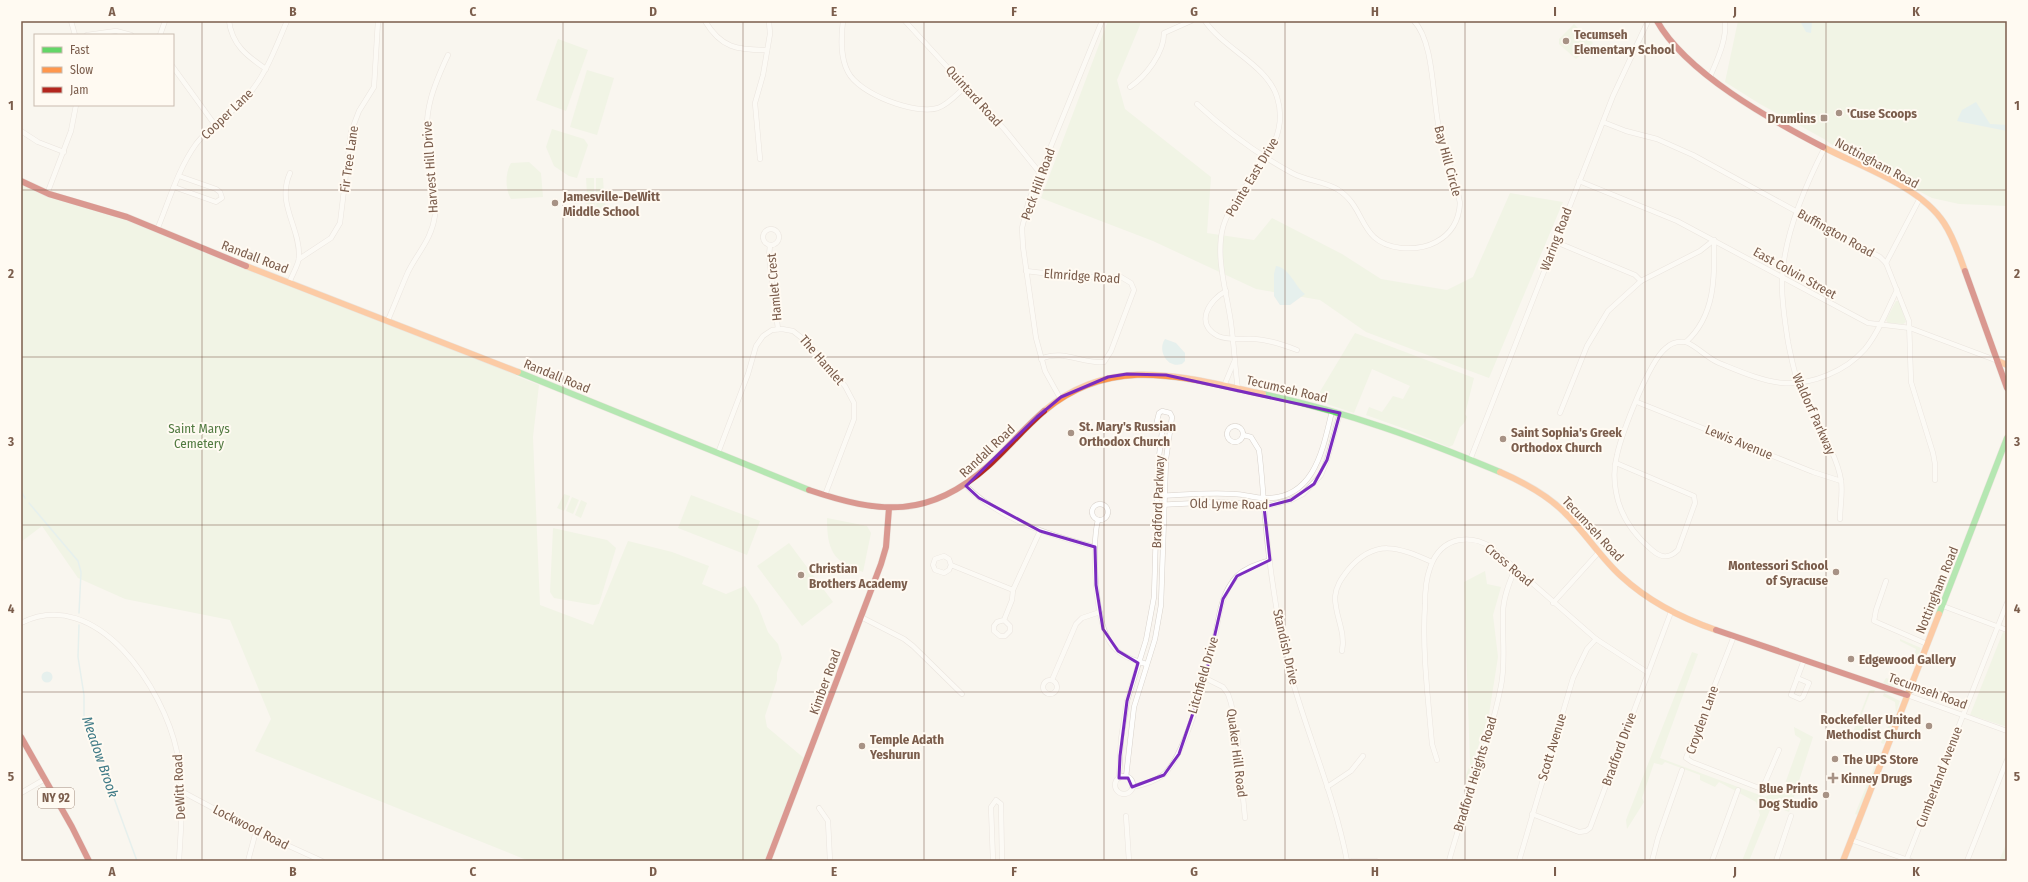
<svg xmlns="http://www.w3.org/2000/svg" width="2028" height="882" font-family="'Fira Sans Condensed',sans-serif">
	<rect width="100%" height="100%" fill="#f9f5ef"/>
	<g fill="#e6f1da">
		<polygon points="1108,21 1140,21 1140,25 1117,80 1125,109 1211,177 1207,233 1254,240 1272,218 1342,254 1381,279 1447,290 1473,277 1510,193 1563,202 1489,378 1366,332 1320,300 1256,289 1153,241 1041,198"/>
		<polygon points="1738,21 2007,21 2007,206 1959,204 1932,198 1835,147 1824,139 1760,104 1725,82"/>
		<polygon points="1574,24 1593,43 1576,59 1559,44 1559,39"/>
		<polygon points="558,39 588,50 566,111 536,100"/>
		<polygon points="587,70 614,78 597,135 570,127"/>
		<polygon points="552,129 584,139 588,145 577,178 569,176 554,166 546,147"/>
		<path d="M 529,162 L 541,173 L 543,197 L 511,199 C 505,189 505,173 511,163 Z"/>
		<polygon points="586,178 594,178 594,194 587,194"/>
		<polygon points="596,178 603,178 604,194 596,194"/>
		<polygon points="21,181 29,186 99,208 516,371 516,376 539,385 533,437 540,605 593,625 628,541 672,552 709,566 702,584 726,594 745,586 758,606 768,632 778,644 782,658 777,673 777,680 765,716 767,727 805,759 765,861 529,861 255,751 271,719 230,620 125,599 78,578 42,526 21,542"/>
		<polygon points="605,199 606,217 597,217 596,200"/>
		<polygon points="586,200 595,200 596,217 587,218"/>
		<polygon points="1896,301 1899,301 1906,322 1903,324 1888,323 1886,320"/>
		<polygon points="1355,333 1474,378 1465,414 1467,417 1465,422 1460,427 1453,445 1449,447 1408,430 1366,415 1369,407 1382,412 1393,396 1403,399 1410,386 1372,369 1354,413 1315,400"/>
		<polygon points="564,494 570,496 564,511 557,508"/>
		<polygon points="691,495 760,521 747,555 678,528"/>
		<polygon points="572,497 579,500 573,514 566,511"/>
		<polygon points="581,500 587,503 581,518 575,515"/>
		<path d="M 827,518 L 867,526 L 871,533 L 863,572 C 832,562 827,549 827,518 Z"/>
		<polygon points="553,528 607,540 616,548 599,604 594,605 554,598 550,592"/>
		<polygon points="789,543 833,602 802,626 757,566"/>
		<polygon points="1485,571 1487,584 1501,587 1493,615 1498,657 1489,714 1466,784 1466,775 1470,765 1464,582"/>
		<polygon points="2003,632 2007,633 2007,727 1970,715"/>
		<polygon points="1900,639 1921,648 1918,657 1914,656 1916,649 1900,641"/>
		<polygon points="1692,652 1698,654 1660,758 1765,797 1773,793 1781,795 1801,739 1795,735 1794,727 1813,737 1789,812 1784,810 1782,807 1772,805 1749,861 1742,861 1760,815 1756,802 1719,782 1715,787 1700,780 1700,775 1665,762 1662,765 1654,763 1642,798 1644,802 1627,829 1626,820"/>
		<path d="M 1886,678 L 1896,681 L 1906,678 L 1909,681 C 1904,692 1892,686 1883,683 Z"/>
		<polygon points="1871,690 1875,690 1874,693 1870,693 1858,724 1884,734 1891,721 1893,722 1884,744 1881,743 1882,740 1855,730 1853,732 1869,691"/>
		<polygon points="1884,693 1900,701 1896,713 1895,702 1883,696"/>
		<polygon points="1881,750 1879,765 1858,815 1855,814"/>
		<polygon points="2007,842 2007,861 1999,861"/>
	</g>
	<g fill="#cfe8eb">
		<polygon points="1800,21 1812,21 1811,33 1806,32"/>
		<polygon points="1976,102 1990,124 2007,125 2007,131 1957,121 1962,110"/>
		<path d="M 1276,266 C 1290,268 1295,287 1305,294 L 1290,305 L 1280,305 L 1274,296 L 1274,274 Z"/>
		<path d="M 1165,339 L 1176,343 L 1185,353 L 1185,361 L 1182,364 C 1167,369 1157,350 1165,339 Z"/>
		<circle cx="47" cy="677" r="5.5"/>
	</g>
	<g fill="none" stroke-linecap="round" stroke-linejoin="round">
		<g stroke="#cfe8eb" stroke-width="1.5">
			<polyline points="21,491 25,498"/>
			<polyline points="29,503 78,561 81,572 79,613"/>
			<polyline points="79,625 78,657 84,695 84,716 137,861"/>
		</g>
		<defs>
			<g id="street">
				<polyline points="71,21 75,35"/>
				<path d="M 229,21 C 232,45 247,56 266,69"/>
				<path d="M 705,21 C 721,48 737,50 767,50"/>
				<path d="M 843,21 C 841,38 840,57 848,72 C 859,94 915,115 938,108 C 949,104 957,94 965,87"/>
				<polyline points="905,21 1005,130 1040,173"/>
				<path d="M 1205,21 C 1224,49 1267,65 1277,97 C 1294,150 1236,182 1223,227 C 1215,258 1227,293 1231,323 C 1234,345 1235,367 1238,390"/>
				<polyline points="87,35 116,31 131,35"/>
				<polyline points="160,35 165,21"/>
				<polyline points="173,67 215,125"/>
				<path d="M 1710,77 C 1717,60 1727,40 1725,21"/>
				<path d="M 1130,87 C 1146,76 1164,53 1164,33 L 1191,21"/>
				<path d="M 1197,104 C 1226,131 1257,154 1292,173 C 1307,181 1323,181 1337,189 C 1368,208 1357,243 1401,248 C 1413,249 1425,248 1436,242 C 1451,234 1459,221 1460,203 C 1456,179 1445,156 1440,133 C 1432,102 1435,43 1414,21"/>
				<polyline points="1603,122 1626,131 1657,139 1693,155 1880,257 1886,263 1909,321 1911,382 1933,453 1935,464 1935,480"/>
				<polyline points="21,131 38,142 64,152"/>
				<path d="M 1825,147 C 1805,186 1782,241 1782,285 C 1782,304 1785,323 1788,342 C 1791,357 1794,372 1799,386 C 1811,415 1836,450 1841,480 C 1843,493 1840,506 1840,519"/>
				<polyline points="760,159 755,103 763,75 770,34 769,21"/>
				<polyline points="1579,181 1677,221 1868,323 1910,328 1998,361"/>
				<polyline points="174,187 216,202 222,198 220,192 216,189 179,176"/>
				<polyline points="47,194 71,131 76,105"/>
				<circle cx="771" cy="237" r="8"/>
				<path d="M 157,230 C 169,201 178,169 196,144 C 209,127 228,116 243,101 C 265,78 275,49 287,21"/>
				<polyline points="1556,242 1635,275 1641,281"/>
				<polyline points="770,245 769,256 778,329"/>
				<polyline points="299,259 331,238 340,223 351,132 359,111 374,87 378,21"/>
				<polyline points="1886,263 1920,198"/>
				<path d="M 1026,271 L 1076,277 L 1121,277 L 1131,283 L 1134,290 L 1111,351 L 1104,362 C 1083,364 1062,349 1041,359"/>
				<path d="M 289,283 C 292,275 299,264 299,257 C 300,226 276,204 290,173"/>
				<path d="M 1226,291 C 1209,300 1194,324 1218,336 C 1229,341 1244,338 1255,339 C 1270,340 1284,345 1297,350"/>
				<path d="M 388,320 C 395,304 401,288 408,272 C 418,252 432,239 435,215 C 437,191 430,168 428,145 C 423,111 434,85 448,55"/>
				<path d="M 1686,342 C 1698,347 1707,358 1719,363 C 1739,371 1761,381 1783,383 C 1812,385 1846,371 1865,349 C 1879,332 1887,310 1897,290"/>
				<polyline points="1224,386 1234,362"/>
				<polyline points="1060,398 1045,371 1036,338 1023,247 1022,228 1029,200 1102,21"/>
				<polyline points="1637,402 1813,472 1841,481"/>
				<polyline points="1560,413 1587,346 1608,311 1641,281 1700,251 1714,240"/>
				<circle cx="1235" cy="434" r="8"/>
				<path d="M 1243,435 L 1251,437 L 1259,450 C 1262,472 1263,495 1265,517 C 1269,565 1276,613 1287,661 C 1304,728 1334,792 1347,861"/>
				<polyline points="718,453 748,374 756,346 763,336 772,330 782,329 793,331 807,342 845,386 854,403 854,419 825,495"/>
				<polyline points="1470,460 1613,96 1648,21"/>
				<path d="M 1616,463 L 1694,496 L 1695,503 L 1678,550 C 1669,559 1661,558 1652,550 C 1633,534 1620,516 1616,492 C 1614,481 1614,466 1617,455 C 1622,433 1649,361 1666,348 C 1671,343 1678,341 1686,342 C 1715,316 1715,277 1714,240"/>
				<path d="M 966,486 C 1001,520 1049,535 1095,547"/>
				<path d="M 1157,496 C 1183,495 1209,492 1234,494 C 1244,494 1254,498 1264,498 C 1315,500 1323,448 1332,411"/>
				<circle cx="1100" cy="512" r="8"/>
				<polyline points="1157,505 1217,502 1271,505 1291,500 1303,494 1321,475 1327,460 1340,413"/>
				<path d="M 1098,520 C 1091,546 1095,624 1112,645 C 1120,656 1133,660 1146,664"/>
				<polyline points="951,565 949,570 944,573 935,570 933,565 935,559 944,556 949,559 951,565 1013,590"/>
				<polyline points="1886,581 1876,610 1874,621 1927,644"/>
				<polyline points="1553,603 1599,552"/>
				<polyline points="1943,606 2007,630"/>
				<polyline points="861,617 904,639 913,646 962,694"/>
				<polyline points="1004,620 1010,626 1010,631 1005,636 1000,636 994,631 994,626 997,622 1004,620 1012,600 1013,590 1040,531"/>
				<path d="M 21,623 C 97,585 164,689 177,752 C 185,787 181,825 179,861"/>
				<polyline points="1734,636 1686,758 1692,762 1759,788 1764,785 1779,750"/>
				<path d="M 1342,651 C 1346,632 1335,616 1335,597 C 1336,586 1341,579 1348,570 C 1375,538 1398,547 1432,562"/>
				<polyline points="1205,678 1223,687 1228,694 1231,703 1237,734 1245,818"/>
				<polyline points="1797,678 1809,683 1803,697 1800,699 1791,695 1804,660"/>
				<circle cx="1050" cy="687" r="7"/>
				<polyline points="1052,680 1076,624 1082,618 1100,612"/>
				<polyline points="1907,695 2007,731"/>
				<path d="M 1437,760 L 1432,744 C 1428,698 1422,650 1425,604 C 1425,592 1426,579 1430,568 C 1435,553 1444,543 1459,540 C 1471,538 1480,540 1491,547 L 1596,639 L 1647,672"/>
				<circle cx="1124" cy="785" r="9"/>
				<polyline points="1119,778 1121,739 1127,701 1146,640 1154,597 1158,465 1162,432 1157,421 1159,413 1162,411 1170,413 1172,417 1166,459 1161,605 1155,639 1134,707 1126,777"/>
				<path d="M 1132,787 C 1143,785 1154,782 1163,775 C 1185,758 1209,667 1215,637 C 1219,616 1221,593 1237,576 C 1246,567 1259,564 1270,560"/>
				<polyline points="1327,787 1351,771 1363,756"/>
				<polyline points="181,791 256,831 322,861"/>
				<polyline points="21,793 45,779"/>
				<polyline points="819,808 828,821 830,861"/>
				<polyline points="1532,814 1579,832 1586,831 1590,828 1671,612"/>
				<polyline points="1126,816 1129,861"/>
				<polyline points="1851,840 1911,861"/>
				<polyline points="248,861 256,831"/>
				<polyline points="993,861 991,807 996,800 1001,804 1002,861"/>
				<polyline points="1352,861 1376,861"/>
				<path d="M 1449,861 C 1465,802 1489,746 1501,686 C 1506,661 1502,637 1503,613 C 1503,598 1509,583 1515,569"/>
				<polyline points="1519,861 1573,678 1587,649 1596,639"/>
				<polyline points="1652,861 1658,838 1682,770"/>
				<polyline points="1712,861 1738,790"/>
				<polyline points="1776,861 1791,816"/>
				<polyline points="1906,861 2007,603"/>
				<polyline points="1967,861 2007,760"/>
			</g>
			<g id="fast">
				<polyline points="518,372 809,490"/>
				<path d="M 1263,394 C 1347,412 1421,439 1500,472"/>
				<polyline points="1939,614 2007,438"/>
			</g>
			<g id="slow">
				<path d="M 1823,147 C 1861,167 1920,186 1944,223 C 1954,238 1959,255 1965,271"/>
				<polyline points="246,266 518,372"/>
				<polyline points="1998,361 2007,365"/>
				<path d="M 1044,411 C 1113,353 1184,378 1263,394"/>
				<path d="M 1500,472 C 1523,482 1546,494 1564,512 C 1585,532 1600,557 1621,576 C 1649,602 1681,618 1716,630"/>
				<polyline points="1843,861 1939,614"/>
			</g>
			<g id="jam">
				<path d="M 1657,21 C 1686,73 1771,120 1823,147"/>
				<polyline points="21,181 49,194 127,217 246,266"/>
				<polyline points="1965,271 2007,388"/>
				<path d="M 809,490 C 880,514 929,519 988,466 C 1007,449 1024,428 1044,411"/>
				<polyline points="1716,630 1907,695"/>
				<polyline points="21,737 72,827 89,861"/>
				<polyline points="768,861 881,564 886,547 889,508"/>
			</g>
		</defs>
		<use href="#street" stroke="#d8d1ca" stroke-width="5.5"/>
		<use href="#fast" stroke="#d9d2cb" stroke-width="7"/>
		<use href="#slow" stroke="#d9d2cb" stroke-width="7"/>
		<use href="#jam" stroke="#d9d2cb" stroke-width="7"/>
		<use href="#street" stroke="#fefefd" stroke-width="4.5"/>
		<use href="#fast" stroke="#63d668" stroke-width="6"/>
		<use href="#slow" stroke="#ff974d" stroke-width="6"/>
		<use href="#jam" stroke="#b3261e" stroke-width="6"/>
	</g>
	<path d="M0 0H2028V882H0ZM 1127,374 L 1166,375 L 1340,413 L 1327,460 L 1314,484 L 1291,500 L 1264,507 L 1270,560 L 1237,576 L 1223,599 L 1205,678 L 1179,754 L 1164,775 L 1132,787 L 1128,778 L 1119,778 L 1120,756 L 1127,701 L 1138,663 L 1118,651 L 1103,629 L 1096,585 L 1095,547 L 1040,531 L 979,498 L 966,486 L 1037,417 L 1061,397 L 1108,377 Z" fill="#f9f5ef" fill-opacity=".55" fill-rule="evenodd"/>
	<path fill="none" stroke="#7b2cbf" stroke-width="3" stroke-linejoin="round" d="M 1127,374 L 1166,375 L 1340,413 L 1327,460 L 1314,484 L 1291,500 L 1264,507 L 1270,560 L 1237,576 L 1223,599 L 1205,678 L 1179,754 L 1164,775 L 1132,787 L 1128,778 L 1119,778 L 1120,756 L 1127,701 L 1138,663 L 1118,651 L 1103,629 L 1096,585 L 1095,547 L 1040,531 L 979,498 L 966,486 L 1037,417 L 1061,397 L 1108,377 Z"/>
	<path fill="none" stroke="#7b5d4c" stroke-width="1" stroke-opacity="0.55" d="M 202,21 L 202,861M 383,21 L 383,861M 563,21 L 563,861M 743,21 L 743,861M 924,21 L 924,861M 1104,21 L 1104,861M 1285,21 L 1285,861M 1465,21 L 1465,861M 1645,21 L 1645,861M 1826,21 L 1826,861M 21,190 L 2007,190M 21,357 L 2007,357M 21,525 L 2007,525M 21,692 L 2007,692"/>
	<g fill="#a79285" stroke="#fffaf2" stroke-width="1.5">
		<circle cx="1566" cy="41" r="4"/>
		<circle cx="1839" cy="113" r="4"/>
		<rect x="1820" y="114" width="8" height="8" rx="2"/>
		<circle cx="555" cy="203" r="4"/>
		<circle cx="1071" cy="433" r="4"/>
		<circle cx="1503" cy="439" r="4"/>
		<circle cx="1836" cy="572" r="4"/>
		<circle cx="801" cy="575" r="4"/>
		<circle cx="1851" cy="659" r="4"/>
		<circle cx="1929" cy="726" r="4"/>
		<circle cx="862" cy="746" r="4"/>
		<circle cx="1835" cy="759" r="4"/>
		<path d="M1831 772h4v4h4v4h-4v4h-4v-4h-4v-4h4z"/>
		<circle cx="1826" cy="795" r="4"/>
	</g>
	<g text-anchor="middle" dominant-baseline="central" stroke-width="4" stroke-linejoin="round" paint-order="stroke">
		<rect fill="#fffaf2" stroke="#a38c7e" stroke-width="1" x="38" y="788" width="36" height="20" rx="3"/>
		<g font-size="12" font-weight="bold" fill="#7b5d4c">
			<text x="56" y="798">NY 92</text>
		</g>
		<g font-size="13" font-weight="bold" fill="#7b5d4c" stroke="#fffaf2" text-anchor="start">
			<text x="1574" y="34">Tecumseh<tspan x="1574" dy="15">Elementary School</tspan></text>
			<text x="1847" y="113">'Cuse Scoops</text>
			<text x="1816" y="118" text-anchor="end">Drumlins</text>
			<text x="563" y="196">Jamesville-DeWitt<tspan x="563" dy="15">Middle School</tspan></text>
			<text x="1079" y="426">St. Mary's Russian<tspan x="1079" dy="15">Orthodox Church</tspan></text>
			<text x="1511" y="432">Saint Sophia's Greek<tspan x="1511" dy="15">Orthodox Church</tspan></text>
			<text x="1828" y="565" text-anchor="end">Montessori School<tspan x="1828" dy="15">of Syracuse</tspan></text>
			<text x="809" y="568">Christian<tspan x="809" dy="15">Brothers Academy</tspan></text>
			<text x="1859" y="659">Edgewood Gallery</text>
			<text x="1921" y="719" text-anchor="end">Rockefeller United<tspan x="1921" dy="15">Methodist Church</tspan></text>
			<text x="870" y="739">Temple Adath<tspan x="870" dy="15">Yeshurun</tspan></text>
			<text x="1843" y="759">The UPS Store</text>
			<text x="1841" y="778">Kinney Drugs</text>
			<text x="1818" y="788" text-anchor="end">Blue Prints<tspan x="1818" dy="15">Dog Studio</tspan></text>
		</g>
		<g font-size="13" fill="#7b5d4c" stroke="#fffaf2">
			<text transform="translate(974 96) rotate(48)">Quintard Road</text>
			<text transform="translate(227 114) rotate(-44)">Cooper Lane</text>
			<text transform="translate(349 159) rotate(-82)">Fir Tree Lane</text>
			<text transform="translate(1448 161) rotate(75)">Bay Hill Circle</text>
			<text transform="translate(1877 163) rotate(28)">Nottingham Road</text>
			<text transform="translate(430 167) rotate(-94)">Harvest Hill Drive</text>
			<text transform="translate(1252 177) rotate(-59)">Pointe East Drive</text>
			<text transform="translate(1038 184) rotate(-70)">Peck Hill Road</text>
			<text transform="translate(1836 233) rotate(29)">Buffington Road</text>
			<text transform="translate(1556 239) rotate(-69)">Waring Road</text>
			<text transform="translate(255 257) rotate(21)">Randall Road</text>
			<text transform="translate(1795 273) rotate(29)">East Colvin Street</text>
			<text transform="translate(1082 276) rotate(4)">Elmridge Road</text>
			<text transform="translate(774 287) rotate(-95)">Hamlet Crest</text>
			<text transform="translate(822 360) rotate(49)">The Hamlet</text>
			<text transform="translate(557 376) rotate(22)">Randall Road</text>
			<text transform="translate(1287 389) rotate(13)">Tecumseh Road</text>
			<text transform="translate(1814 414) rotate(66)">Waldorf Parkway</text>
			<text transform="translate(1739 442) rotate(22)">Lewis Avenue</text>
			<text transform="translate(987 451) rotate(-43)">Randall Road</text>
			<text transform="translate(1158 502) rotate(-88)">Bradford Parkway</text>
			<text transform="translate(1229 504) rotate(1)">Old Lyme Road</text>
			<text transform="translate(1593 529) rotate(47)">Tecumseh Road</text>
			<text transform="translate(1509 565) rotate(40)">Cross Road</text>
			<text transform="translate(1937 590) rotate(-68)">Nottingham Road</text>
			<text transform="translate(1286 647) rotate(77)">Standish Drive</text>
			<text transform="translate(1203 675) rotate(-74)">Litchfield Drive</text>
			<text transform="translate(825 682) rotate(-70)">Kimber Road</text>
			<text transform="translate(1928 691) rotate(20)">Tecumseh Road</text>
			<text transform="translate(1702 720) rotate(-70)">Croyden Lane</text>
			<text transform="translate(1552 747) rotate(-73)">Scott Avenue</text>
			<text transform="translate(1619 749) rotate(-70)">Bradford Drive</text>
			<text transform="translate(1237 753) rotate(83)">Quaker Hill Road</text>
			<text transform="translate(1475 774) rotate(-73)">Bradford Heights Road</text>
			<text transform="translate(1939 777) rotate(-69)">Cumberland Avenue</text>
			<text transform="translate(179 787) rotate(-93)">DeWitt Road</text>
			<text transform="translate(251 827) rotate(27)">Lockwood Road</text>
		</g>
		<g font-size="13" fill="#517a40" stroke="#fffaf2">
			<text x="199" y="428">Saint Marys<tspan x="199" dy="15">Cemetery</tspan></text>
		</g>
		<g font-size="14" font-style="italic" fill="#407b87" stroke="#fffaf2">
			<text transform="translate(100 757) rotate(71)">Meadow Brook</text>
		</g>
	</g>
	<rect width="2028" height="882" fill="none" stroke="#fffaf2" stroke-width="44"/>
	<rect x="34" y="34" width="140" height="72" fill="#fffaf2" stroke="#cabbb0"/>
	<rect x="42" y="47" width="20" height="6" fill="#63d668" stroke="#cabbb0"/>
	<text x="70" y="54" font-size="12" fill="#7b5d4c">Fast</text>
	<rect x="42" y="67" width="20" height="6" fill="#ff974d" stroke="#cabbb0"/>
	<text x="70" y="74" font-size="12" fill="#7b5d4c">Slow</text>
	<rect x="42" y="87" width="20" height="6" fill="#b3261e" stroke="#cabbb0"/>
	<text x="70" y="94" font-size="12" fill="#7b5d4c">Jam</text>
	<rect x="22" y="22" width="1984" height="838" fill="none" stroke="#7b5d4c" stroke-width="1.5"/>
	<g font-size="13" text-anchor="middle" font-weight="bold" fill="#7b5d4c">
		<text x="112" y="16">A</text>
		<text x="293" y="16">B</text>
		<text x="473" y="16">C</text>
		<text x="653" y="16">D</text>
		<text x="834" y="16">E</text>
		<text x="1014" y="16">F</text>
		<text x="1194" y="16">G</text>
		<text x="1375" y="16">H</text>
		<text x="1555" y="16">I</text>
		<text x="1735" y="16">J</text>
		<text x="1916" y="16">K</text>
		<text x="11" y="110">1</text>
		<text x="2017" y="110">1</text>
		<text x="11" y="278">2</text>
		<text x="2017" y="278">2</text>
		<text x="11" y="446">3</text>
		<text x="2017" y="446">3</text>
		<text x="11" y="613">4</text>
		<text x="2017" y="613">4</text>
		<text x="11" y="781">5</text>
		<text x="2017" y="781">5</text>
		<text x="112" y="876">A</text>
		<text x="293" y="876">B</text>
		<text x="473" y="876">C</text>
		<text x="653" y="876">D</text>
		<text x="834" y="876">E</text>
		<text x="1014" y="876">F</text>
		<text x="1194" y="876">G</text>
		<text x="1375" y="876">H</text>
		<text x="1555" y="876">I</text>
		<text x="1735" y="876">J</text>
		<text x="1916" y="876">K</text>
	</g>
</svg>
